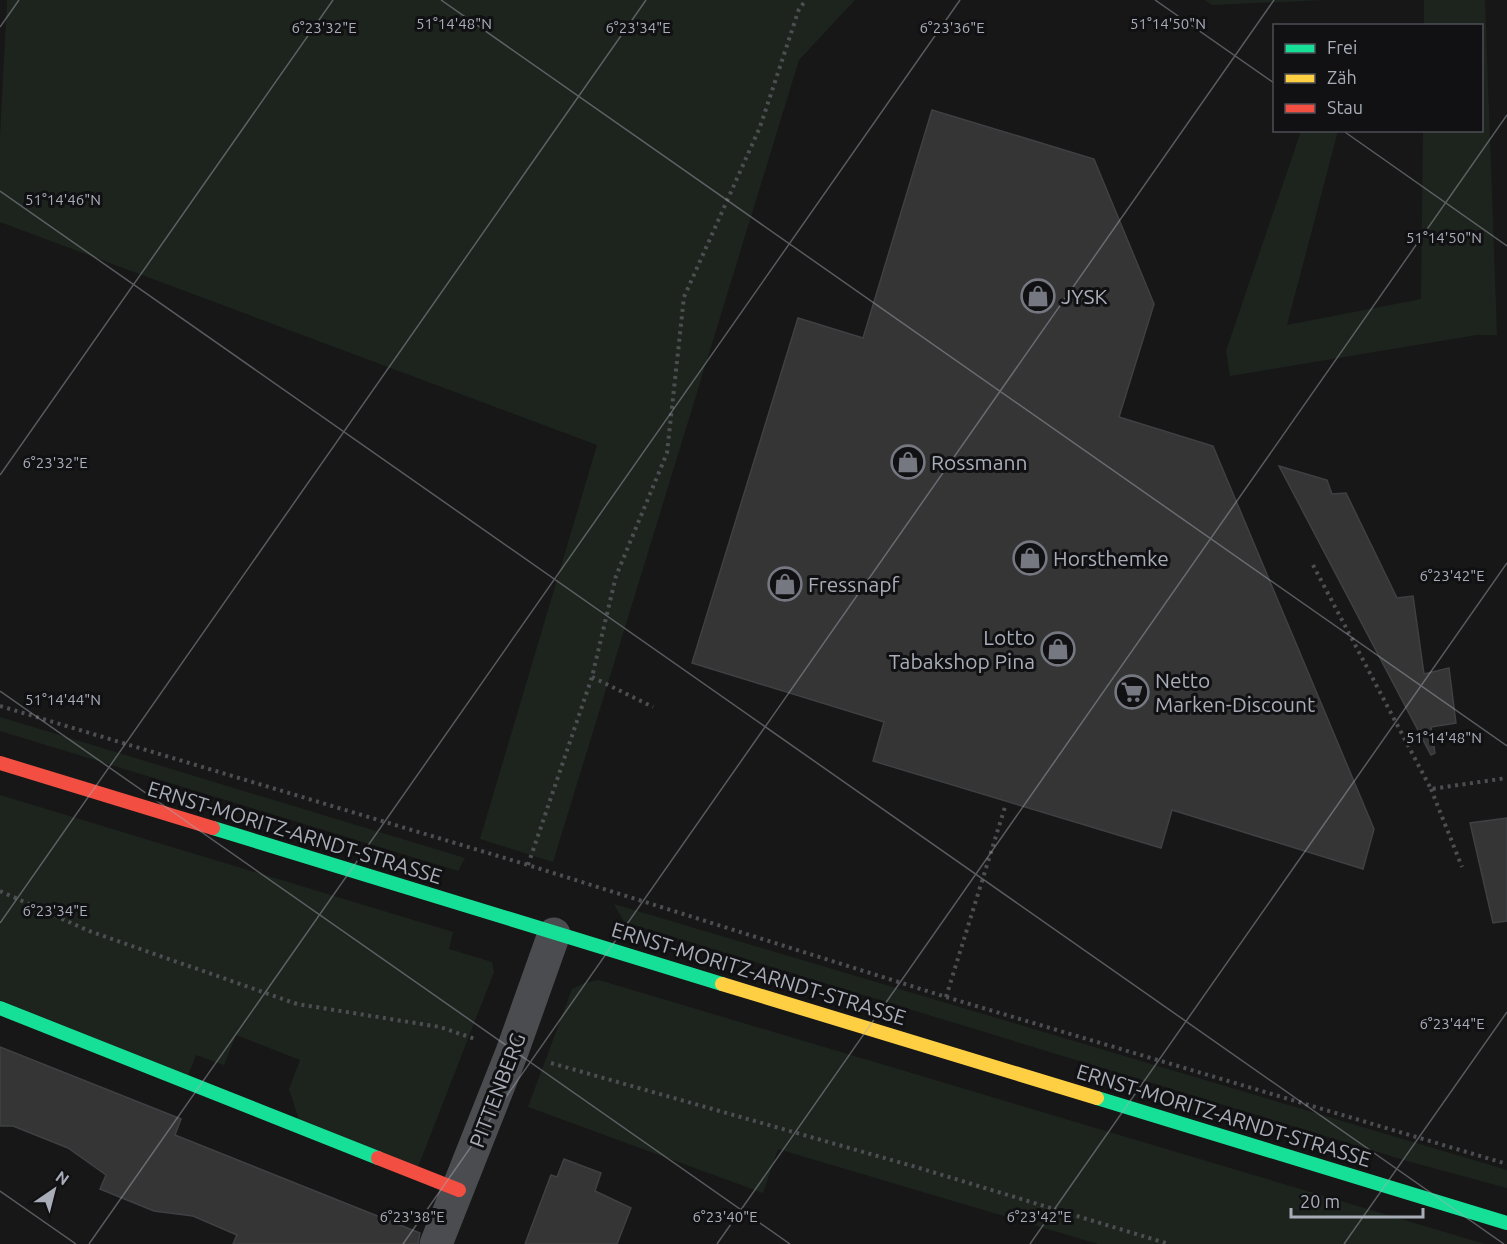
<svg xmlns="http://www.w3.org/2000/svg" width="1507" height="1244" font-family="Ubuntu,sans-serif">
	<rect width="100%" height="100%" fill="#171717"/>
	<g fill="#1d241e">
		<polygon points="7,0 855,0 799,60 553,862 480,839 597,445 0,222 0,137"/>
		<polygon points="1205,0 1323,0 1212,5"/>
		<polygon points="1424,0 1485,0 1497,335 1477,335 1230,376 1226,351 1301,131 1338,131 1287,325 1421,299 1423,131 1482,130 1482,26 1424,25"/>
		<polygon points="0,717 465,858 458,871 0,731"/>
		<polygon points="0,795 453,932 449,949 492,962 494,972 418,1167 299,1120 289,1089 300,1060 236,1035 224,1065 196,1055 188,1076 0,1000"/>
		<polygon points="614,904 1507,1170 1507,1188 1407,1161 624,922"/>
		<polygon points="599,980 1485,1244 1098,1244 778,1149 763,1193 528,1107 572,989 584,983"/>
	</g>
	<g fill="#353536" stroke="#3f4043" stroke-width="1.5">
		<polygon points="932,110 1094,159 1154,304 1119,417 1213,446 1374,829 1363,869 1172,810 1161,848 873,761 884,722 692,663 798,318 863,338"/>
		<polygon points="1279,466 1327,480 1332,494 1346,493 1397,598 1413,596 1424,674 1449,668 1456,723 1431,727 1435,753 1431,755"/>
		<polygon points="1507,818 1507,921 1493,923 1470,823"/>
		<polygon points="0,1047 181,1119 175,1135 420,1233 418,1244 233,1244 237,1235 193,1216 154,1211 100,1189 106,1175 68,1148 13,1126 0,1126"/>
		<polygon points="564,1159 601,1173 595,1191 631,1208 617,1244 525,1244 551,1175 557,1177"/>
	</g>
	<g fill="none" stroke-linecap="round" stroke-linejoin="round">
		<g stroke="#4d4e52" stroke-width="4" stroke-dasharray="3 4.5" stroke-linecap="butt">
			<polyline points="1313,565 1431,789 1507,778"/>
			<polyline points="592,677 653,707"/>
			<polyline points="0,706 528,865 946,997 1507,1164"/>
			<polyline points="1431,789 1462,867"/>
			<polyline points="528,865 592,677 616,576 667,453 684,297 760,127 799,9 806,0"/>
			<polyline points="0,891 89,931 297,1004 440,1027 475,1039"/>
			<polyline points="946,997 1005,807"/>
			<polyline points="551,1063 916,1167 1169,1244"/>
		</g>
		<polyline stroke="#4b4c50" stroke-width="33" points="436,1244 512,1052 554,934"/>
		<g stroke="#16e098" stroke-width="14">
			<polyline points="213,828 722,984"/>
			<polyline points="0,1008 378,1158"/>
			<polyline points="1097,1098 1507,1223"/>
		</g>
		<polyline stroke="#ffcf43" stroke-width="14" points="722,984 1097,1098"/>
		<g stroke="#f24e42" stroke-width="14">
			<polyline points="0,763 213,828"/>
			<polyline points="378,1158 459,1190"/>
		</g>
	</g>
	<path fill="none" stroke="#a8adb8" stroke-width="1.5" stroke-opacity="0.45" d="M 441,0 L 1507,746M 1155,0 L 1274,83M 0,27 L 19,0M 1342,130 L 1507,246M 0,191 L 1504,1244M 0,475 L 333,0M 0,691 L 790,1244M 0,923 L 646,0M 0,1191 L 76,1244M 89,1244 L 960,0M 403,1244 L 1274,0M 717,1244 L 1507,115M 1030,1244 L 1507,563M 1344,1244 L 1507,1012"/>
	<defs>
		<symbol id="shop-ring" viewBox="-11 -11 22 22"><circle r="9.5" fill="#111113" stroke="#757880" stroke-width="1.5"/><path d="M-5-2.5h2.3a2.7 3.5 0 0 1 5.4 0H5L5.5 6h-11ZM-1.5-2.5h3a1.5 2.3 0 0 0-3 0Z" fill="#757880"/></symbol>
		<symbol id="supermarket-ring" viewBox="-11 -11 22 22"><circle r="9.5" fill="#111113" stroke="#757880" stroke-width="1.5"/><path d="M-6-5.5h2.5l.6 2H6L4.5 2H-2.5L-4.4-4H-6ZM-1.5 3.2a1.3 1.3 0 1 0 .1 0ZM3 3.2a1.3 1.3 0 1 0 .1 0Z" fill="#757880"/></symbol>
	</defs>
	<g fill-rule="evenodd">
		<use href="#shop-ring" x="1019" y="277" width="38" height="38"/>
		<use href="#shop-ring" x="889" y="443" width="38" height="38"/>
		<use href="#shop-ring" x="1011" y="539" width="38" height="38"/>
		<use href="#shop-ring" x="766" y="565" width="38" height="38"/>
		<use href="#shop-ring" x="1039" y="630" width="38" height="38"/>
		<use href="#supermarket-ring" x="1113" y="673" width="38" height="38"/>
	</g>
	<g text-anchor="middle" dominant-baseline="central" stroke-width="6" stroke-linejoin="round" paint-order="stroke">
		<g font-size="21" fill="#a8adb8" stroke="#111113" text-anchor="start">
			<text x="1061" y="296">JYSK</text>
			<text x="931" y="462">Rossmann</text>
			<text x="1053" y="558">Horsthemke</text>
			<text x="808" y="584">Fressnapf</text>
			<text x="1035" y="637" text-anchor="end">Lotto<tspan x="1035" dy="24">Tabakshop Pina</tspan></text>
			<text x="1155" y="680">Netto<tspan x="1155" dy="24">Marken-Discount</tspan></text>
		</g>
		<g font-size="21" fill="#a8adb8" stroke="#111113">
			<text transform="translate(295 832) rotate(17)">ERNST-MORITZ-ARNDT-STRASSE</text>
			<text transform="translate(759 973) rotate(17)">ERNST-MORITZ-ARNDT-STRASSE</text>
			<text transform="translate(497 1090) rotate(-69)">PITTENBERG</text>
			<text transform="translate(1224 1115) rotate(17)">ERNST-MORITZ-ARNDT-STRASSE</text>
		</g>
	</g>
	<g font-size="15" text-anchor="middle" fill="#a8adb8" stroke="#111113" stroke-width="6" stroke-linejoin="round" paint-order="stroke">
		<text x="1168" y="29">51°14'50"N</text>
		<text x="454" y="29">51°14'48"N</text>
		<text x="324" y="33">6°23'32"E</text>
		<text x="638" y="33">6°23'34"E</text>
		<text x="952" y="33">6°23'36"E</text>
		<text x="63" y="205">51°14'46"N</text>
		<text x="1444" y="243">51°14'50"N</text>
		<text x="55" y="468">6°23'32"E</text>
		<text x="1452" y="581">6°23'42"E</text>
		<text x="63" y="705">51°14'44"N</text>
		<text x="1444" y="743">51°14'48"N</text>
		<text x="55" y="916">6°23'34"E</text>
		<text x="1452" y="1029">6°23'44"E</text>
		<text x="412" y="1222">6°23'38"E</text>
		<text x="725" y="1222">6°23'40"E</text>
		<text x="1039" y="1222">6°23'42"E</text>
	</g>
	<rect x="1273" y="24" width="210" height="108" fill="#111113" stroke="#4d4f55" stroke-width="1.5"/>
	<rect x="1285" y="44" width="30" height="9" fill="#16e098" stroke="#4d4f55" stroke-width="1.5"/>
	<text x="1327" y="54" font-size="18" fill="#a8adb8">Frei</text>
	<rect x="1285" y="74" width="30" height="9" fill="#ffcf43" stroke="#4d4f55" stroke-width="1.5"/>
	<text x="1327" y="84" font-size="18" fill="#a8adb8">Zäh</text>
	<rect x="1285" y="104" width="30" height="9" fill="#f24e42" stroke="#4d4f55" stroke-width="1.5"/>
	<text x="1327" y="114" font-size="18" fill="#a8adb8">Stau</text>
	<g transform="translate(54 1190) rotate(35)" stroke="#111113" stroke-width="4.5" paint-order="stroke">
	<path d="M0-4.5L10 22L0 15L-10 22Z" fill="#a8adb8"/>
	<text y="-9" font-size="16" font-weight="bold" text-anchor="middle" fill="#a8adb8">N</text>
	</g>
	<path d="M1291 1208v9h132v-9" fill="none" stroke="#a8adb8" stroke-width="3"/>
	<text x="1300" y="1208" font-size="18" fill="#a8adb8" stroke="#111113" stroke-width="4.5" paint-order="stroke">20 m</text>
</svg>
